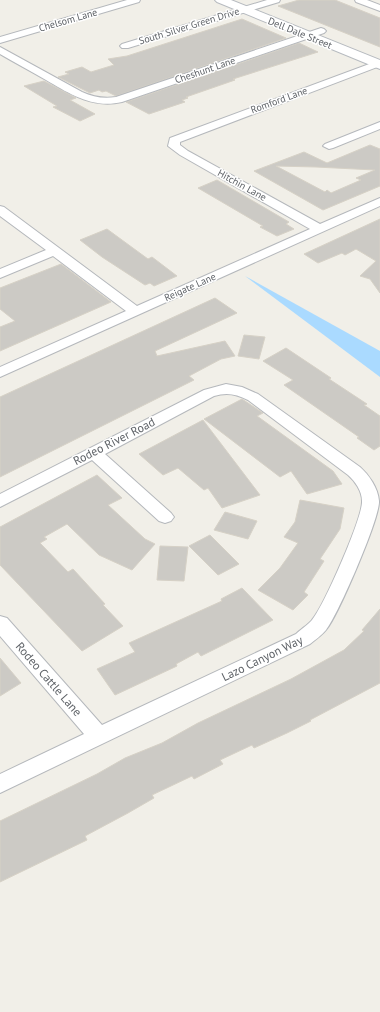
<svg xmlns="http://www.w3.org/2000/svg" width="380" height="1012" font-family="'PT Sans',sans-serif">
	<rect width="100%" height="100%" fill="#f1efe8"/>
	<polygon fill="#aadaff" points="245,276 380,351 380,377"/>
	<g fill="#cccac5" stroke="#d6d1c6" fill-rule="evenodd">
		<polygon points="299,0 335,0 380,18 380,47 278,6"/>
		<polygon points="242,19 286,38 116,96 106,91 102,92 99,90 90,93 58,77 69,74 65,72 82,67 91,72 114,65 108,59 127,56"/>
		<polygon points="299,43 318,52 233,79 235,80 186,97 188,98 182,100 185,102 149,114 126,102"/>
		<polygon points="44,81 76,98 70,100 95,114 80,121 53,107 57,106 24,86"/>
		<path d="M 370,145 L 380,149 L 380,186 L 323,210 L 254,171 L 304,152 L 327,163 ZM 276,166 L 316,167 L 375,170 L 356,178 L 361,180 L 331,193 L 327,190 L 325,192 Z"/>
		<polygon points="217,180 289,222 286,224 294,229 277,236 260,227 263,226 198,188"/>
		<polygon points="380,219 380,293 370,279 360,276 376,261 356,249 345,255 342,253 318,263 304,254"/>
		<polygon points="107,229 148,259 152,257 177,276 154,286 150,283 145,285 102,257 80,240"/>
		<polygon points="61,264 111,302 0,351 0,327 15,321 0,309 0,288"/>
		<polygon points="215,298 237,313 155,351 157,356 225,341 235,356 221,359 189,376 194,380 0,477 0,397"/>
		<polygon points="244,335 265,337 259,359 238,356"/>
		<polygon points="286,348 331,378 329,379 367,404 364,405 380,416 380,446 374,450 357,438 359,437 284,385 293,380 263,361"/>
		<polygon points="242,399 263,413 257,416 333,471 342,484 307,494 291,471 280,477 204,419"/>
		<polygon points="203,420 260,495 222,508 208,488 204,490 178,468 163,475 139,454"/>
		<polygon points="97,475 122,498 108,505 145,539 155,544 132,570 99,555 67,524 44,537 47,539 40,543 68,572 73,569 105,604 103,605 123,626 82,651 0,565 0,527"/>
		<polygon points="300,500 344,508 340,529 320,559 324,561 304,592 308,595 293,610 258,590 280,568 298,543 284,537 295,522"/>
		<polygon points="225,512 257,521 248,539 214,530"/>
		<polygon points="210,535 239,564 218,575 189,546"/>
		<polygon points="160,546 188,547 184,581 157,580"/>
		<polygon points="242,588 273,620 201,656 198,652 176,664 177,666 115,695 97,669 135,652 129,643 222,601 221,599"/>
		<polygon points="380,609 380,683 310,720 311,721 287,733 254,748 252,745 220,760 223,764 194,779 192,776 152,795 154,798 128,813 85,836 87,840 0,882 0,821 97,774 125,758 162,743 198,723 291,679 344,650 364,631 362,630"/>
		<polygon points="0,658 21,683 0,696"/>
	</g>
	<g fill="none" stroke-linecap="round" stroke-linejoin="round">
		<defs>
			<g id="street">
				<polygon points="127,0 140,0 139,2 0,43 0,37"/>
				<polygon points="267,0 280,0 279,2 128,48 122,48 120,46 122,44"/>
				<polygon points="355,0 367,0 380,5 380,11 356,2"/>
				<path d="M 321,28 L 324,29 L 326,31 L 324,33 L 122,102 C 93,109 70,94 46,80 C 31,71 15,63 0,54 L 0,47 L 82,92 C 93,97 103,99 116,97 Z"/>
				<polygon points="380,60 380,66 180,142 180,145 188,151 320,224 380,198 380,206 0,377 0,367 126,311 53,256 0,278 0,269 46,250 0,216 0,206 4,207 137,306 310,229 180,155 168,146 170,138"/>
				<polygon points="380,122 380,129 333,148 329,149 323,146 325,144"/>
				<path d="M 226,384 L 242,387 L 258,394 L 360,467 C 369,475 378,488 379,501 C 380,518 338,615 326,630 C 322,635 315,640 310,644 L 0,793 L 0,774 L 84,734 L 0,636 L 0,616 L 7,618 L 102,725 L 296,634 C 301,629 308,625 312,620 C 324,606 363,517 362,501 C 362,491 355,481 348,475 L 248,400 C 236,394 227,392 214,396 L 105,454 L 171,513 L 174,517 L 171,521 L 165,523 L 159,521 L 92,460 L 0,507 L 0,494 L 204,390 Z"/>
			</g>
			<polygon id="secondary" points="215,0 231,0 380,60 380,69 217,2"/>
		</defs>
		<use href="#street" stroke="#b5b8bc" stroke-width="2"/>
		<use href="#secondary" stroke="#b6babf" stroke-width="2"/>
		<use href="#street" fill="#fff" fill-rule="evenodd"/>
		<use href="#secondary" fill="#fff" fill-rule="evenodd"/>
	</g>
	<g text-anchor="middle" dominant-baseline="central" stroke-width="3" stroke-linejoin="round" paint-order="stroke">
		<g font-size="10" fill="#5f6368" stroke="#fff">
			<text transform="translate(68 20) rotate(-16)">Chelsom Lane</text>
			<text transform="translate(189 26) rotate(-17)">South Silver Green Drive</text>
			<text transform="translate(300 33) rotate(22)">Dell Dale Street</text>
			<text transform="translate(205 70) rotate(-19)">Cheshunt Lane</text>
			<text transform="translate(279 100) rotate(-20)">Romford Lane</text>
			<text transform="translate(242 185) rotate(29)">Hitchin Lane</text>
			<text transform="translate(190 287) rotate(-24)">Reigate Lane</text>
		</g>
		<g font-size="12" fill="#5f6368" stroke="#fff">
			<text transform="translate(114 441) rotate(-27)">Rodeo River Road</text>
			<text transform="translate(262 658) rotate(-26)">Lazo Canyon Way</text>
			<text transform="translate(49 679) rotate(49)">Rodeo Cattle Lane</text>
		</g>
	</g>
</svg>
